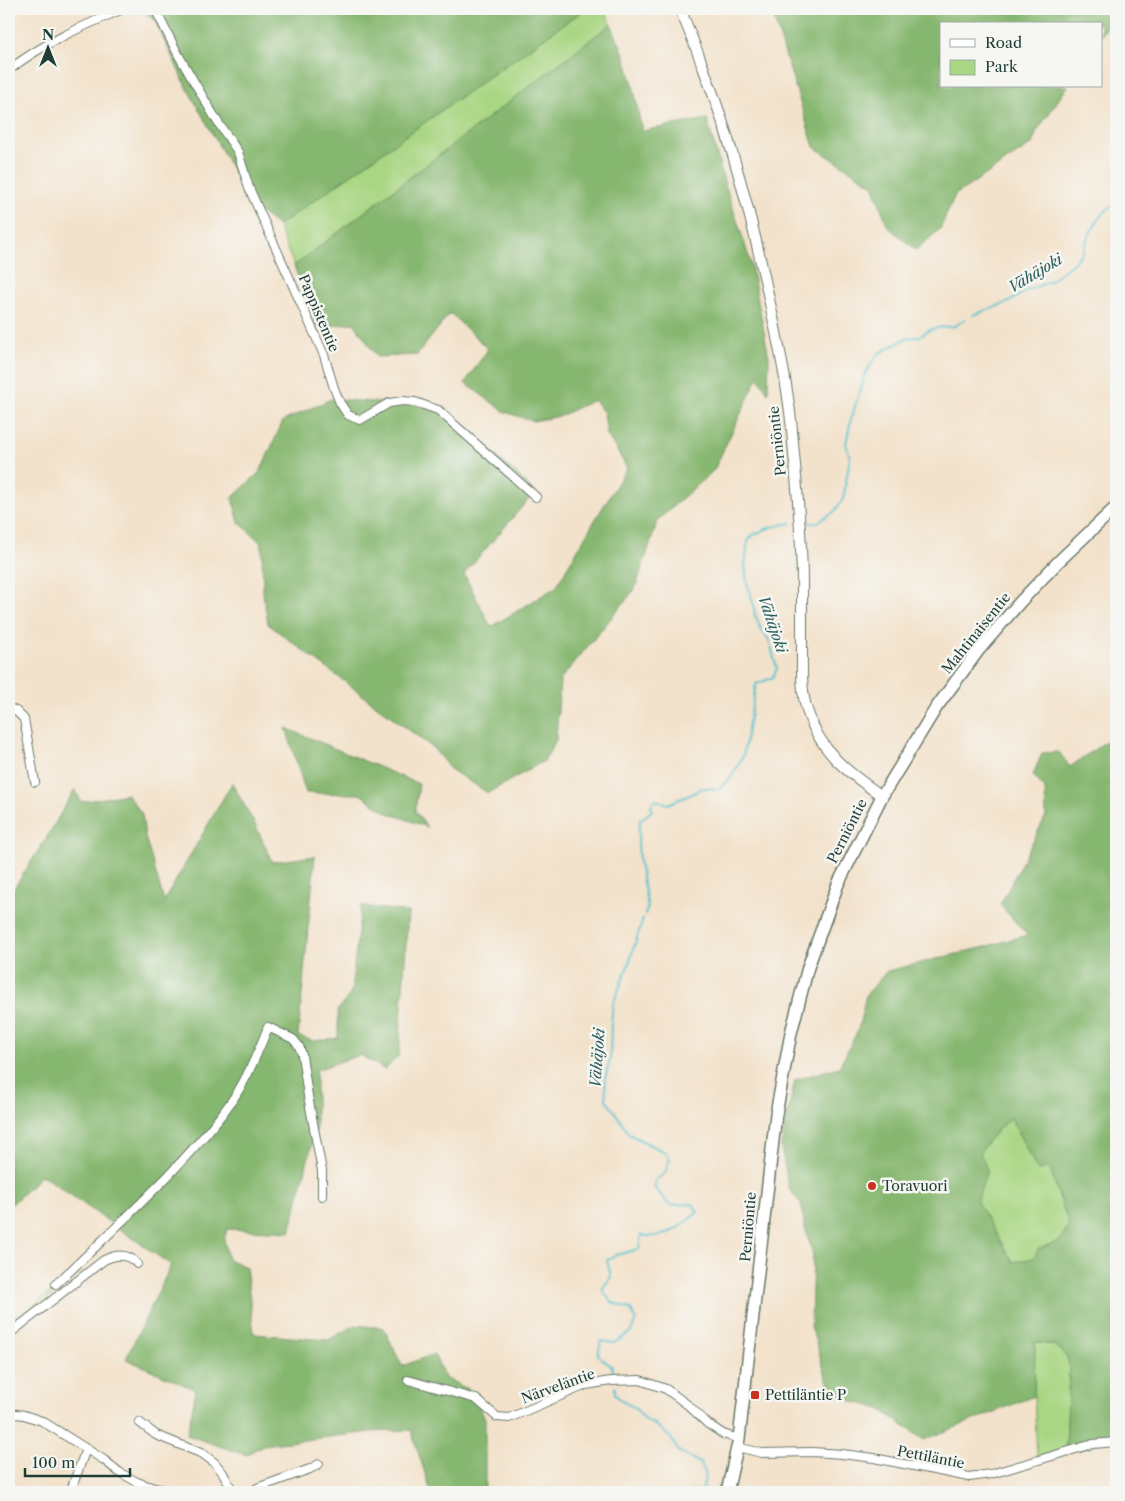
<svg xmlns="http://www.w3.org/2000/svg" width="1125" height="1501" font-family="'Libre Caslon Text',serif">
	<rect width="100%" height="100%" fill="#f6f6f2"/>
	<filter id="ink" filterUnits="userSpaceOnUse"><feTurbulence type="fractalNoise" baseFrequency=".02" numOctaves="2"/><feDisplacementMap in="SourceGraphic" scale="10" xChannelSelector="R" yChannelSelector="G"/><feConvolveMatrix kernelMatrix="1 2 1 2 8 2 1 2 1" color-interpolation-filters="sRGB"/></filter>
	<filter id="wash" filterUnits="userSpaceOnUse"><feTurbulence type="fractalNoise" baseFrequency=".0096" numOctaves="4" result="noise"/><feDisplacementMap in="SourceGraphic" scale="20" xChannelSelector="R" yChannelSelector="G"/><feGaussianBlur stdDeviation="1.12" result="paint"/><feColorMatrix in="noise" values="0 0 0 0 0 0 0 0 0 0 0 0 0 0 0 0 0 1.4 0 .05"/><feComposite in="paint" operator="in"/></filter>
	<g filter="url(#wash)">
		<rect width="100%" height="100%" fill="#f3e2cb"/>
		<g fill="#a9d682" stroke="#648a5b">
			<polygon points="585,9 604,9 611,24 294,266 278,226"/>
			<polygon points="1010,1117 1038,1171 1049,1166 1069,1225 1060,1241 1038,1249 1035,1258 1013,1263 1003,1246 955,1177"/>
			<polygon points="56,1287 55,1293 9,1331 9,1324"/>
			<polygon points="1035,1342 1053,1345 1061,1350 1068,1359 1069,1372 1066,1448 1037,1457 1034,1396"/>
		</g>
		<g fill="#86b770" stroke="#527a52" fill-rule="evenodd">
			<polygon points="141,9 585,9 278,226 253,207 187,88 155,21"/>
			<polygon points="771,9 1116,9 1116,12 1101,36 1101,24 941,24 941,86 1068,86 1037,131 1032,144 955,195 940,229 916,250 888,227 873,185 814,147"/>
			<polygon points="611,24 624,54 633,85 642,131 707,119 724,181 750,260 769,357 768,393 758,377 714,470 658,520 635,589 560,680 556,740 544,761 488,793 450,769 433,748 268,624 263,593 262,544 239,522 232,498 260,472 283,421 331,399 445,407 535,492 464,574 491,627 556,587 592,525 627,468 618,452 607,435 604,413 594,400 560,416 533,421 505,412 465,383 488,349 450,313 417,355 377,357 354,323 317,327 294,266"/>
			<polygon points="286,728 419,784 415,811 427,827 386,812 360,794 306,793"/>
			<path d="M 1116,734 L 1116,1437 L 1110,1436 L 1066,1448 L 1069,1372 L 1068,1359 L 1061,1350 L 1053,1345 L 1035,1342 L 1034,1396 L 924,1440 L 880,1409 L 829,1394 L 829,1386 L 811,1326 L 813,1254 L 805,1228 L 801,1204 L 789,1189 L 781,1146 L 795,1080 L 839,1067 L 858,1030 L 866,995 L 887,971 L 985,947 L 1027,935 L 1000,905 L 1046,816 L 1045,789 L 1033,775 L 1042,753 L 1059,752 L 1070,767 ZM 1010,1117 L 1038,1171 L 1049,1167 L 1069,1225 L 1060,1241 L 1038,1249 L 1034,1258 L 1013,1262 L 977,1202 L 987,1170 L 980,1152 L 992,1136 Z"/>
			<polygon points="232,783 256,826 272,862 315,856 298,1036 313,1041 338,1038 338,1010 351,993 361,906 408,912 399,1055 385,1070 360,1055 316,1070 316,1128 290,1232 227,1229 224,1240 228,1259 246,1267 254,1334 328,1340 355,1325 384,1328 402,1366 434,1354 445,1378 470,1390 485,1418 485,1492 431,1492 411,1430 370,1432 263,1445 246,1455 187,1435 196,1390 126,1359 171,1265 42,1175 9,1207 9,896 47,837 75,789 81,802 127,794 142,814 145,837 164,901"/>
		</g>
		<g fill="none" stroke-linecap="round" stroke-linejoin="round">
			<g stroke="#57c2d0" stroke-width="2">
				<polyline points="1115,201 1116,200"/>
				<polyline points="973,315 1009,302 1026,291 1050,281 1072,264 1082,253 1089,235 1099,218 1110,207"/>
				<polyline points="808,523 816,523 834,512 843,499 850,458 846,444 851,419 866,372 878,354 907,338 921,336 927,331 936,328 955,326 965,319"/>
				<path d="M 645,914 L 648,907 L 639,863 L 638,840 L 640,820 L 652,811 L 651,805 L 655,800 L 668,804 C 680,798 692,796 702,788 L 719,789 L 732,776 L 743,756 L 756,684 L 772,678 L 777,669 L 769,640 L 762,631 L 755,615 L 753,603 L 747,583 L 745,566 L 748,541 L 753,535 L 771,527 L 791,523"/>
				<path d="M 615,1379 L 612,1367 L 598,1355 L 601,1341 L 614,1343 L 631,1332 L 636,1319 L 630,1309 L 611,1302 L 602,1289 L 611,1277 L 607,1260 L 616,1255 L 639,1249 L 641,1235 C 664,1241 682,1226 698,1212 L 693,1204 L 669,1205 L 654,1187 L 656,1180 L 665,1173 L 670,1159 L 666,1153 L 629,1134 L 615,1112 L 606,1100 L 605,1078 L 610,1060 L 611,1022 L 613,1004 L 628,966 L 643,919"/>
				<polyline points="615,1387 615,1394 622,1401 635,1408 644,1419 657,1426 671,1438 678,1451 700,1463 706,1474 702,1490 686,1492"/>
				<polyline points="672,1492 674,1492"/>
			</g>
		</g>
	</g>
	<g filter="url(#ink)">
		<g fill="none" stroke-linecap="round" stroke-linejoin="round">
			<defs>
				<g id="street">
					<polyline points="155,9 179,56 217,121 238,152 249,188 324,355 334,388 340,403 348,415 360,420 389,403 403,401 415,402 438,410 536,497"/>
					<path d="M 9,70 C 43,43 83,26 123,9"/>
					<polyline points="9,708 16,711 24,719 35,782"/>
					<path d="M 56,1284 C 93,1250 130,1214 166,1178 C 191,1151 217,1124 237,1093 C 250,1072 259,1050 268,1027 L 293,1039 L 299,1046 L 302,1055 L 308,1096 L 322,1171 L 322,1196"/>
					<path d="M 9,1334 L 104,1260 C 116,1254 128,1253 137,1264"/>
					<polyline points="408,1380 476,1399 497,1417 509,1418 586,1385 611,1381 640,1380 666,1389 688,1405 708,1424 723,1434 739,1439"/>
					<polyline points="9,1413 24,1415 42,1421 104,1460 119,1472 137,1482 154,1488 173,1492"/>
					<polyline points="139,1422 156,1435 203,1454 215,1463 223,1473 233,1492"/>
					<polyline points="737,1447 762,1453 812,1452 842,1454 874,1458 969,1477 991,1474 1093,1444 1116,1442"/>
					<polyline points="71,1492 71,1490 86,1449"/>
					<polyline points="256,1492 257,1488 310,1469 319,1464"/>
				</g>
				<path id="secondary" d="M 680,9 C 688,28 696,47 703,67 C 734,147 755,230 772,313 C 781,356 790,399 793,442 C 797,489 802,537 802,584 C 802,607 802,629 802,651 C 802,671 801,691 807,710 C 820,752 847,772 882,796"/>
				<polyline id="primary" points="727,1492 739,1439 776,1114 791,1033 808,967 838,884 882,796 936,708 978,651 1020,602 1059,561 1116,507"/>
			</defs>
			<use href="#street" stroke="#697769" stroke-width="10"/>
			<use href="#secondary" stroke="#697769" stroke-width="12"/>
			<use href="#primary" stroke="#697769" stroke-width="14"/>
			<use href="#street" stroke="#fff" stroke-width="8"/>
			<use href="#secondary" stroke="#fff" stroke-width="10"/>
			<use href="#primary" stroke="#fff" stroke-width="11"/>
		</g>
	</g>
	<g fill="#c8321e" stroke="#f6f6f2" stroke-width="2">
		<circle cx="872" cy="1186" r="5"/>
		<rect x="750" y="1390" width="10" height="10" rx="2.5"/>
	</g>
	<g text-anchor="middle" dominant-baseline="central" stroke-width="5" stroke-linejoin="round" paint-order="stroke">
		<g font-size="14" fill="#1f3d34" stroke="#f6f6f2">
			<text transform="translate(319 313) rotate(67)">Pappistentie</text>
			<text transform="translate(777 441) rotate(-96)">Perniöntie</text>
			<text transform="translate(976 633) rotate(-51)">Mahtinaisentie</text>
			<text transform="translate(847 831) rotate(-63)">Perniöntie</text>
			<text transform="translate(748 1227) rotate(-85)">Perniöntie</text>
			<text transform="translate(558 1386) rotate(-20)">Närveläntie</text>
			<text transform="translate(931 1457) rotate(11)">Pettiläntie</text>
		</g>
		<g font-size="14" fill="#1f3d34" stroke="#f6f6f2" text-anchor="start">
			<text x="882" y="1186">Toravuori</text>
			<text x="765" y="1395">Pettiläntie P</text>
		</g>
		<g font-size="15" font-style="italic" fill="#2d5e5b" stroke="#f6f6f2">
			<text transform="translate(1035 273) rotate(-31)">Vähäjoki</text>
			<text transform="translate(773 624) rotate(71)">Vähäjoki</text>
			<text transform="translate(597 1058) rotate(-86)">Vähäjoki</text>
		</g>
	</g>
	<rect width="1125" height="1501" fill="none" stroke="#f6f6f2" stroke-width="30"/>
	<rect x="940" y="22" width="162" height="65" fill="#f6f6f2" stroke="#a0aca6"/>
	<rect x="950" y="39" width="25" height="8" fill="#ffffff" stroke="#a0aca6"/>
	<text x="985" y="48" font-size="15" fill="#1f3d34">Road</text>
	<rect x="950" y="60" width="25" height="15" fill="#a9d682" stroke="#a0aca6"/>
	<text x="985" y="72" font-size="15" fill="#1f3d34">Park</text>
	<g transform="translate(48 48)" stroke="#f6f6f2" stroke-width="4" paint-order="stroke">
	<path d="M0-4L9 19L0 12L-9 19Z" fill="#1f3d34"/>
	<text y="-8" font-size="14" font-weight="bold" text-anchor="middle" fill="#1f3d34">N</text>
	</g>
	<path d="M25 1468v8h105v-8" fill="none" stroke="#1f3d34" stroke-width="2.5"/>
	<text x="32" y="1468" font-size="15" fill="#1f3d34" stroke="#f6f6f2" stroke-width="4" paint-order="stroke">100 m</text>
</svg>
